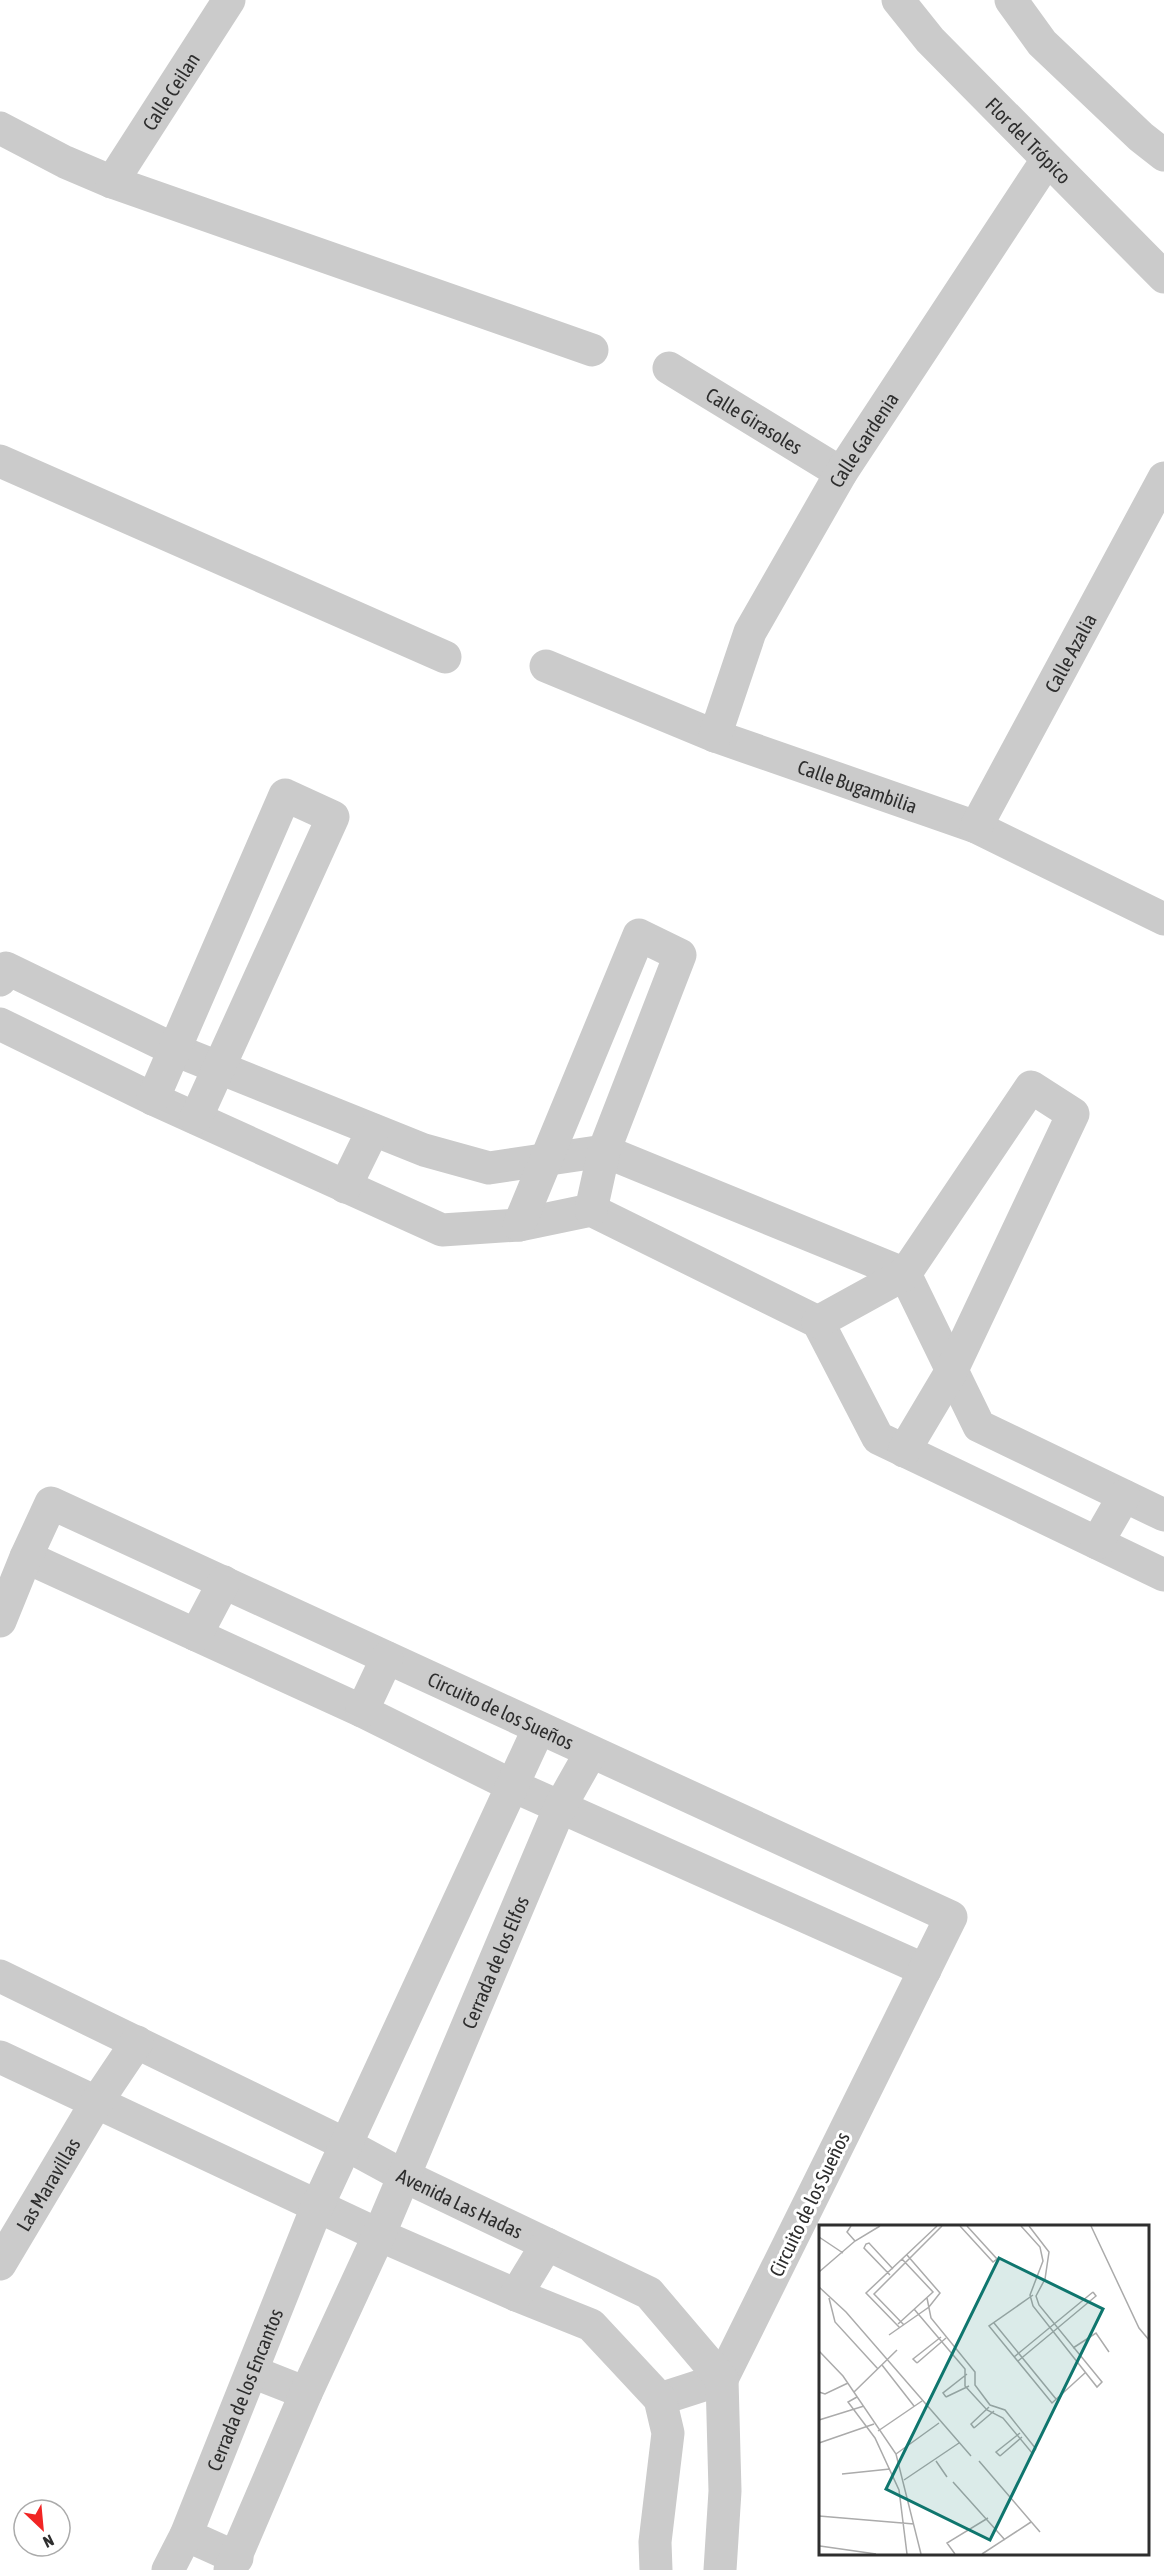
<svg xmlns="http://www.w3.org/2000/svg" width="1164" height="2570" font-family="'Asap Condensed',sans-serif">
	<rect width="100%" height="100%" fill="#fff"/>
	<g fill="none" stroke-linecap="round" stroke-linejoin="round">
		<g stroke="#cbcbcb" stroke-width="33">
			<path id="s1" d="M 898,0 L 930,40 L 1164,277"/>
			<polyline points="1011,0 1042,43 1141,137 1164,155"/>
			<polyline points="0,128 65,162 112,182 592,350"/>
			<path id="s2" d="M 112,182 L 229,0"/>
			<path id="s3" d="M 669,368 L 841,473"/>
			<polyline points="0,461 445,657"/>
			<path id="s4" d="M 546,666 L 715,736 L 976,827 L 1164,919"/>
			<path id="s5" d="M 715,736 L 750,632 L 841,473 L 1047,160"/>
			<path id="s6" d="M 976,827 L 1164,478"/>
			<polyline points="0,980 6,968 175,1050 424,1150 489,1168 604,1151 905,1274 979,1426 1164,1515"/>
			<polyline points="0,1024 153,1099 442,1230 519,1225 591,1210 818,1322 878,1438 1164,1575"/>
			<polyline points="153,1099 285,795 333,817 196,1118"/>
			<polyline points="345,1187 373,1130"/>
			<polyline points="519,1225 639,935 680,955 604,1151 591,1210"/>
			<polyline points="818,1322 905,1274 1031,1087 1073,1114 951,1372 904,1451"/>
			<polyline points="1097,1543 1124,1496"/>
			<polyline points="26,1557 362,1711 511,1785 925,1970"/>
			<path id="s7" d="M 0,1621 L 26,1557 L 51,1503 L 951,1917 L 722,2379 L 660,2399"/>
			<polyline points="196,1635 224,1582"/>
			<polyline points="362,1711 387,1658"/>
			<path id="s8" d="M 0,1976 L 345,2144 L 402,2175 L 649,2293 L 722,2379 L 725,2491 L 720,2570"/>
			<polyline points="0,2057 379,2235 516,2295 591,2325 660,2399 668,2433 655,2542 656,2570"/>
			<path id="s9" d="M 0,2264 L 96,2103 L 137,2042"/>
			<polyline points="516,2295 547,2244"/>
			<polyline points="253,2372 306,2393"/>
			<polyline points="186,2535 237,2558"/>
			<path id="s10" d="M 168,2570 L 186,2535 L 317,2207 L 539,1728"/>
			<path id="s11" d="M 230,2570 L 306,2393 L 379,2235 L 560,1807 L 591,1752"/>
		</g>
	</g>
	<g text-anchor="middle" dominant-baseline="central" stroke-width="6" stroke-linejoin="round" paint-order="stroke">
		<g font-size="20" fill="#2e2e2e" stroke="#fff">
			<text stroke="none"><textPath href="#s2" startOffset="108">Calle Ceilan</textPath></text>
			<text stroke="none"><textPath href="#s1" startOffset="192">Flor del Trópico</textPath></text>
			<text stroke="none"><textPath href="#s3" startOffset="100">Calle Girasoles</textPath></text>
			<text stroke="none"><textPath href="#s5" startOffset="333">Calle Gardenia</textPath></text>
			<text stroke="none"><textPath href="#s6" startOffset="198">Calle Azalia</textPath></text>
			<text stroke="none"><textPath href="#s4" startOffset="334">Calle Bugambilia</textPath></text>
			<text stroke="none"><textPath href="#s7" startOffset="624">Circuito de los Sueños</textPath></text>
			<text stroke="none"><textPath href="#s11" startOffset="663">Cerrada de los Elfos</textPath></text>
			<text stroke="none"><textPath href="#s9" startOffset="93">Las Maravillas</textPath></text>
			<text stroke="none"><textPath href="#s8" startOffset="513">Avenida Las Hadas</textPath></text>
			<text transform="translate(809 2204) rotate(-64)">Circuito de los Sueños</text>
			<text stroke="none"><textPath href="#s10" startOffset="196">Cerrada de los Encantos</textPath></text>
		</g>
	</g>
	<g transform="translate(819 2225)">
		<rect width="330" height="330" fill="#fff"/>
		<path fill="none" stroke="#ababab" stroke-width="1.5" d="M 32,1 L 28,7 L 36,16M 141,1 L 174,37 L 178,34 L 148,1M 202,1 L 221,22 L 224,36 L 211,70 L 214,81 L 278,162 L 283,157 L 220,80 L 217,71 L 226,54 L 230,27 L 210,1M 272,1 L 320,103 L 330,115M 0,12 L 24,28M 0,47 L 36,16 L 61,1M 71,50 L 45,23 L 47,19 L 50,18 L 74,44M 0,62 L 27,87 L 152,231M 214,70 L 170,101 L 233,178 L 267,147M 10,73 L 16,97 L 59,144M 108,73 L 112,93 L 156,147 L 156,160 L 171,180 L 186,185 L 217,224M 95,84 L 146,144 L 146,161 L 168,185 L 184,193 L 213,228 L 217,224M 175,98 L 237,174M 79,99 L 114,67 L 83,34M 85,100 L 55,69 L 123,1M 81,103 L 47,68 L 118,1M 70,110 L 110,82 L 121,68 L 88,30M 254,123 L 277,108 L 290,127M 0,126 L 24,151 L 77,229 L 102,329M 195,132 L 274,67M 199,136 L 277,71 L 274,67M 98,138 L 94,134 L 122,112M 98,138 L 127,113M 63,140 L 95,181M 0,167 L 6,169 L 29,158M 35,167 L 78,125M 38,172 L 29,177 L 56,213 L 80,265 L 88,329M 127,172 L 124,168 L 148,149M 127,172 L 150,161M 0,195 L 45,181M 155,203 L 152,199 L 170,182M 155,203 L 175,186M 59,206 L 103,176M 0,218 L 55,199M 77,229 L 120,198M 181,231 L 177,227 L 201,208M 181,231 L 203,212M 117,236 L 128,252M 160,236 L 221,307M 23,249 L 71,244M 85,255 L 140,218M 134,257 L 186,315M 0,291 L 95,299M 1,321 L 57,329M 136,329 L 128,318 L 169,293M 163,329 L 212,297"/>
		<path fill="#0f766e" fill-opacity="0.15" stroke="#0f766e" stroke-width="3" d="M 180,33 L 284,84 L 171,315 L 67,264 Z"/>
		<rect width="330" height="330" fill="none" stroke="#2e2e2e" stroke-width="3"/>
	</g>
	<g transform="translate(42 2528) rotate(154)"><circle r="28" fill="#ffffff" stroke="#ababab" stroke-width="1.5"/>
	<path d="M0-4.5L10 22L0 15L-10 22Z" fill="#f12524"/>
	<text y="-9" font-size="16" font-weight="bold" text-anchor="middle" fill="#2e2e2e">N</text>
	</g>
</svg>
